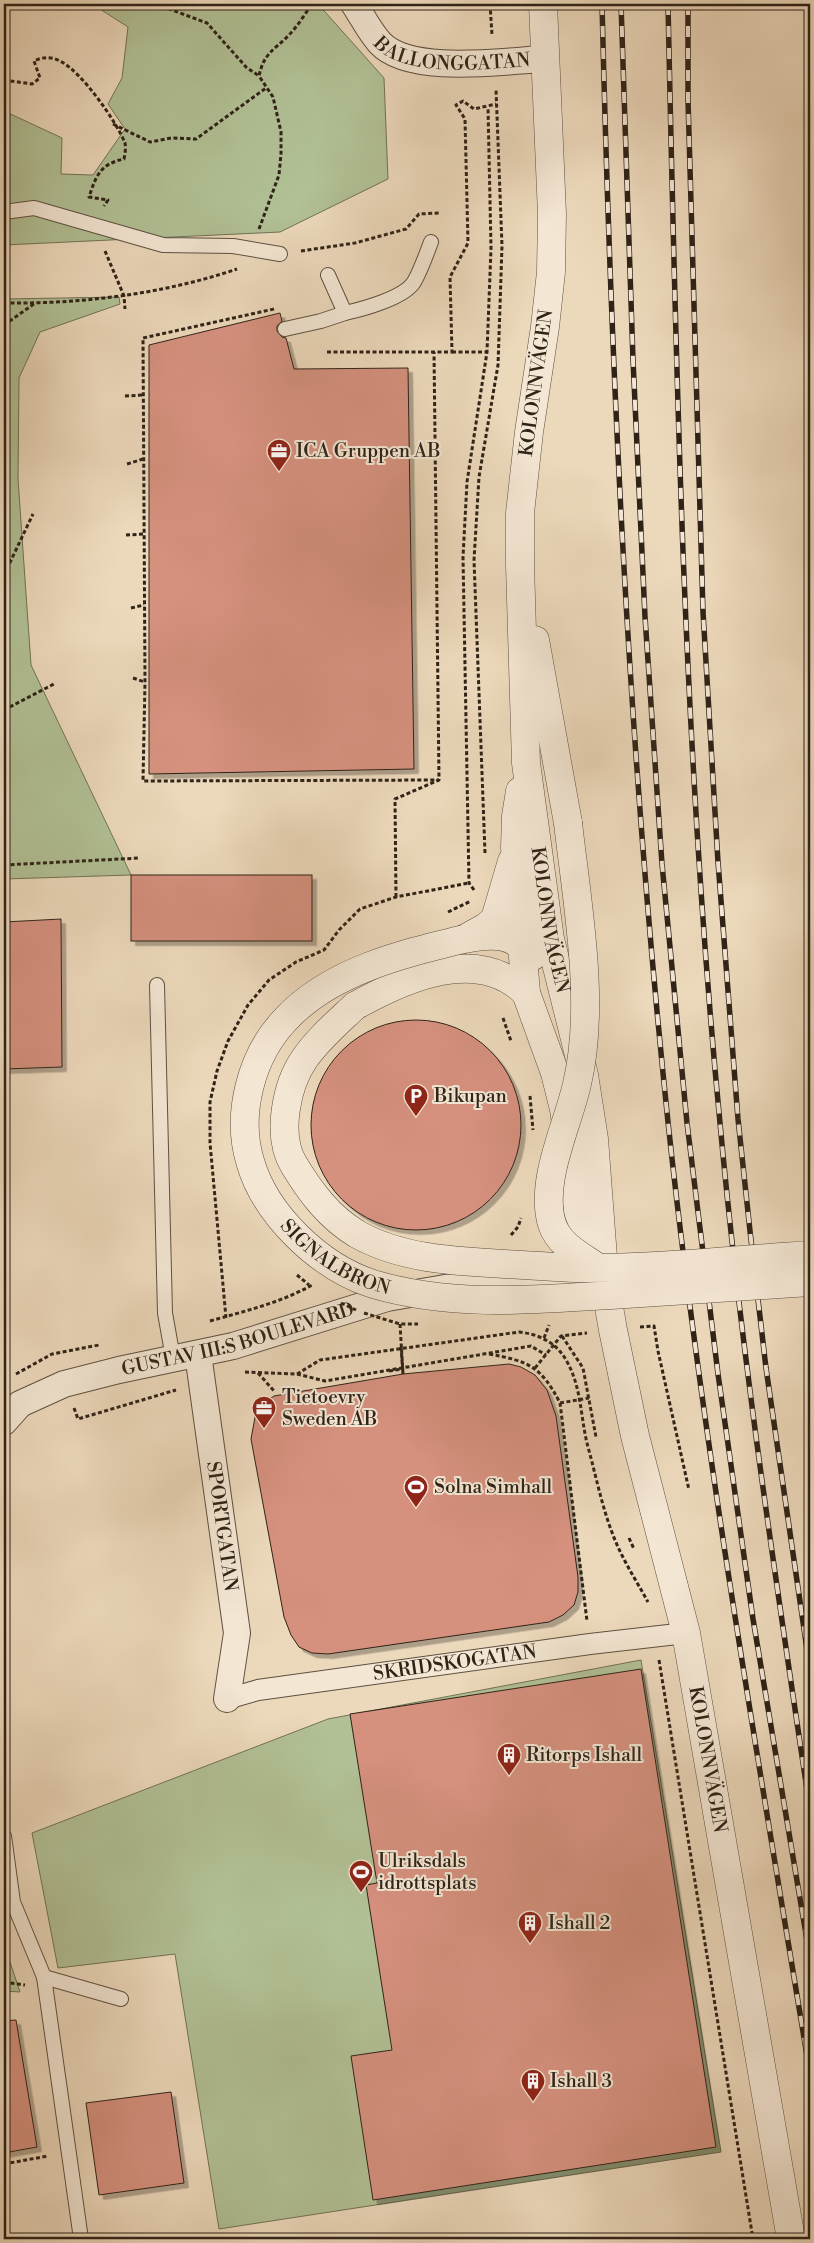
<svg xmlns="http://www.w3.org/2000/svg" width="814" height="2243" font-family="'Libre Bodoni',serif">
	<defs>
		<filter id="shadow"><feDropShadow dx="4.5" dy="4.5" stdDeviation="0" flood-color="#0004"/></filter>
	</defs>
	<rect width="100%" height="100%" fill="#ecd8bb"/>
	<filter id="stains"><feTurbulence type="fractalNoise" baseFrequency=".004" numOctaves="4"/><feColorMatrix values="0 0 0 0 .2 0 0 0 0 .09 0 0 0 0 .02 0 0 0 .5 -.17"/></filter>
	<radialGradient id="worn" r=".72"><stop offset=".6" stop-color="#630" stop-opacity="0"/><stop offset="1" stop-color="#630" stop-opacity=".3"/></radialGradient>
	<g fill="#b1c095" stroke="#707256">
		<polygon points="92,4 318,4 384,78 388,179 280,232 4,245 4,111 62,138 61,174 93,175 125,129 108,104 122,78 128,27"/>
		<polygon points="119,297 120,304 40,332 19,378 18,479 31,665 131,875 4,879 4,299"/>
		<polygon points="641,1660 721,2152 219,2229 175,1954 58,1968 32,1833 328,1719"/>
		<polygon points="4,1944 20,1992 4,1991"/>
	</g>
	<g fill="#d5907e" stroke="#2f2317" filter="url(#shadow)">
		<polygon points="280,313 282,321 277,326 277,331 282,337 286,338 294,369 408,368 414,769 149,774 149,345"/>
		<rect x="131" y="875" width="181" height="66"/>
		<polygon points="61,919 62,1067 4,1069 4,922"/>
		<circle cx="416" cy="1125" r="105"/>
		<polygon points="509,1364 521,1367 535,1375 547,1390 556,1416 578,1577 578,1592 574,1605 563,1615 549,1622 328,1654 312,1653 299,1647 291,1635 284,1617 251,1439 256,1412 264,1403 274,1396 403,1374"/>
		<polygon points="641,1669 716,2147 373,2200 351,2056 392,2050 366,1885 377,1883 350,1714"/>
		<polygon points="16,2020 37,2147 4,2153 4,2021"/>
		<polygon points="171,2092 184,2183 99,2195 86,2103"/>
	</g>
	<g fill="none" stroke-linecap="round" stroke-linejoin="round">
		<defs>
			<g id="service">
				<polyline points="4,212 34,208 163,245 233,246 280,254"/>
				<path d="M 328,275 L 345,313 C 363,309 404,298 414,282 C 421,270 426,255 431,242"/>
				<polyline points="285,329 321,321 345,313"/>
				<polyline points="157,985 165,1313 173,1358"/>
				<polyline points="4,1836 13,1902 44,1977 121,1999"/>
				<polyline points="44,1977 81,2239"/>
			</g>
			<g id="pedestrian">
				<path id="s1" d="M 227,1699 L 258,1690 L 590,1644 L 686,1633"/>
			</g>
			<g id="minor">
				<path id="s2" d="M 354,4 C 362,16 370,32 380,43 C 410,75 503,61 544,59"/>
				<path id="s3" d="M 198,1354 L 237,1633 L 227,1699"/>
				<path id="s4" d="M 4,1422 L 20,1404 L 64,1384 L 119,1370 L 233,1346 L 387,1298 L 445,1288 L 474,1285 L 595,1284"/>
			</g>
			<g id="tertiary">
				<path id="s5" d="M 543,4 L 552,214 L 551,272 L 545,327 L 529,432 L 520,513 L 520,565 L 526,763 L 550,939 L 584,1075 L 594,1139 L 605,1284 L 613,1330 L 635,1436 L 686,1633 L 791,2239"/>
				<polyline points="535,640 568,823"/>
				<polyline points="520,791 516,816 515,848 522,891 522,945 526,993 555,1073 564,1109 578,1211 594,1254"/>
				<polyline points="466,938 486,927 495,919 512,861"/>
				<path d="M 464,939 C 494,933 512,933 533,956"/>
				<path d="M 355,1006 C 405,978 478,945 526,993"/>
			</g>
		</defs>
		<use href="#service" stroke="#5e5040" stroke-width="16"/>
		<use href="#pedestrian" stroke="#5e5040" stroke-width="22"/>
		<use href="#minor" stroke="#5e5040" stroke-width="28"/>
		<use href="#tertiary" stroke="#5e5040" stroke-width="29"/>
		<g stroke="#2f2317" stroke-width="3" stroke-dasharray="4 2.5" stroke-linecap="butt">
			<polyline points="156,4 207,23 246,67 259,76"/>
			<polyline points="490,4 492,35"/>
			<path d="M 4,80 L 32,84 L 40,78 L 34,61 C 42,57 51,56 60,61 C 82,72 116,121 125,143 C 126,148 125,154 124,159 C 100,164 96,176 89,197 L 108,200 L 104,206"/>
			<polyline points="113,124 150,142 171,138 196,139 266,88"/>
			<path d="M 259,229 L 279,175 L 281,154 L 281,132 L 273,97 L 259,76 C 264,53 273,51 288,36 C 297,27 305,14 312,4"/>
			<polyline points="105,251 124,296 125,309"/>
			<polyline points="301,251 355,243 406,229 419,214 439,213"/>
			<path d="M 4,303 C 82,304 163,294 237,269"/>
			<polyline points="274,309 143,338 145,682 143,781 439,780"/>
			<polyline points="4,325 34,304"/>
			<polyline points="327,352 452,352 450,277 468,243 465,119 456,105 463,101 474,109 496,104"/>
			<polyline points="452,352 487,352"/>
			<polyline points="125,396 143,395"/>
			<polyline points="127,464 143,459"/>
			<polyline points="126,535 144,534"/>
			<polyline points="4,575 33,514"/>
			<polyline points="131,608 144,605"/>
			<polyline points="133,678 145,682"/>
			<polyline points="4,710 54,684"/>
			<polyline points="485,853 474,560 479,477 498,365 502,246 496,89"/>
			<polyline points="4,865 140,858"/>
			<polyline points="474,890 469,883 463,557 467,482 487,352 491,248 488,107"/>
			<polyline points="396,897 395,799 439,780 434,352"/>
			<polyline points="448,912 471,901"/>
			<polyline points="503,1018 511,1041"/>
			<polyline points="530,1096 533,1130"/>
			<polyline points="511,1235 518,1227 521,1218"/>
			<polyline points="226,1318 210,1143 210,1102 217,1071 228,1041 248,1005 269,980 296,962 324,950 339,930 360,909 396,897 469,883"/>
			<path d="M 210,1321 C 245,1311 280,1303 312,1285"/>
			<polyline points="640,1327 654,1326 658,1351 689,1490"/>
			<polyline points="562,1336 583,1368 596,1437"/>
			<polyline points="544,1338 549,1325"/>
			<polyline points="401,1347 403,1374"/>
			<path d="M 489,1354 C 528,1361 541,1366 560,1403 L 587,1621"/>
			<polyline points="535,1368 561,1336 587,1333"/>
			<polyline points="245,1372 297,1374 325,1381 531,1346 546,1355"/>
			<polyline points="258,1373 274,1391"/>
			<polyline points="16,1374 52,1354 99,1345"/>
			<path d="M 297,1374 L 320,1360 L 519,1332 C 538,1334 556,1342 566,1360 C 582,1387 580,1417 588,1447 C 596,1476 602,1507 613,1535 C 622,1559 636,1580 648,1602"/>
			<polyline points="560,1403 589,1398"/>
			<polyline points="74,1408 78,1419 176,1390"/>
			<polyline points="629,1538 634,1549"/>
			<polyline points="659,1660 753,2239"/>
			<polyline points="4,1982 25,1985"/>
			<polyline points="4,2164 48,2156"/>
		</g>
		<use href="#service" stroke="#f3e6d3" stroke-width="14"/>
		<use href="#pedestrian" stroke="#f3e6d3" stroke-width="20"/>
		<use href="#minor" stroke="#f3e6d3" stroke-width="26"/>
		<use href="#tertiary" stroke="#f3e6d3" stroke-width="28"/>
		<defs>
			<g id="rail">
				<path d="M 602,4 C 611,377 629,750 668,1122 C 702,1441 758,1758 810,2074"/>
				<polyline points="621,4 633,360 645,617 662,864 687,1123 718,1374 753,1619 810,1958"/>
				<path d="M 668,4 C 676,377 684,751 720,1123 C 741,1353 776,1581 810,1810"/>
				<polyline points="688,4 688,100 703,612 718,862 738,1119 750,1231 766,1368 810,1670"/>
			</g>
		</defs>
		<use href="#rail" stroke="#2f2317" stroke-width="5.5"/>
		<use href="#rail" stroke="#f3e6d3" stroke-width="4" stroke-dasharray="11" stroke-linecap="butt"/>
		<defs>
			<g id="tertiary-bridge">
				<path d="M 568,823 C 577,903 596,1004 577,1084 C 568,1125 539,1181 552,1224 C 559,1245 580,1255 597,1267"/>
				<path id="s6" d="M 464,939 C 402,954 330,971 285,1020 C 251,1056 236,1114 250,1161 C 265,1215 320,1267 373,1284 C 450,1307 532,1300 611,1295 C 677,1291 744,1286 810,1282"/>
				<path d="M 355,1006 C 338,1022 319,1038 305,1058 C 286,1085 276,1136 294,1165 C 311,1193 329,1217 357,1234 C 401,1259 455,1261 504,1264 C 528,1265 552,1267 576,1268 C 654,1269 733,1260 810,1255"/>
			</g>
		</defs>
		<use href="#tertiary-bridge" stroke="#5e5040" stroke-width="29" stroke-linecap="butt"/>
		<g stroke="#2f2317" stroke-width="3" stroke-dasharray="4 2.5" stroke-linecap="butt">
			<polyline points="297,1275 309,1285"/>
			<polyline points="341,1303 356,1310"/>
			<polyline points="364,1313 400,1324 418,1324"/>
			<polyline points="400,1324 403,1374"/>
			<polyline points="389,1371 403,1369"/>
		</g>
		<use href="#tertiary-bridge" stroke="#f3e6d3" stroke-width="28"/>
	</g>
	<defs>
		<symbol id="office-pin" viewBox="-11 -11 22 30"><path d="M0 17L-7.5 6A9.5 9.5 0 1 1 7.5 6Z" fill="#8f2418" stroke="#f3e6d3"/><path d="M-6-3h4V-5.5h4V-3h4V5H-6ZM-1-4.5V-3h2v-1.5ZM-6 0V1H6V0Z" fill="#fff"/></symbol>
		<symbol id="parking-pin" viewBox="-11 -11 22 30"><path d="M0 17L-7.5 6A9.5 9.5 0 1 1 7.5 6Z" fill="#8f2418" stroke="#f3e6d3"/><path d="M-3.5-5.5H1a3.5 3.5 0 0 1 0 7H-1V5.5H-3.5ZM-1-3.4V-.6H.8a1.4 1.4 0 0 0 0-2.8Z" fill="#fff"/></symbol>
		<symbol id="stadium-pin" viewBox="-11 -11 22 30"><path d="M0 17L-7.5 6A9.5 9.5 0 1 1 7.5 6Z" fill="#8f2418" stroke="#f3e6d3"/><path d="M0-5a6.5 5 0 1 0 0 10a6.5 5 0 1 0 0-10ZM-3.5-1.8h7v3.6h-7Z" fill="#fff"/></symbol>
		<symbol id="building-pin" viewBox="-11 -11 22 30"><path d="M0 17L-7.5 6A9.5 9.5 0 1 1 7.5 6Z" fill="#8f2418" stroke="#f3e6d3"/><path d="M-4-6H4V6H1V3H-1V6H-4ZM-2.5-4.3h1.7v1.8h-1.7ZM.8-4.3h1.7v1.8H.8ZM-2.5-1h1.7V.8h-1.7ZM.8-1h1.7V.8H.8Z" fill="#fff"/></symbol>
	</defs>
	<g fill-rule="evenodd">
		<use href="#office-pin" x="265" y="437" width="28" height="38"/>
		<use href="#parking-pin" x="402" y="1082" width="28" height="38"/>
		<use href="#office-pin" x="250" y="1394" width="28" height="38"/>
		<use href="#stadium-pin" x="402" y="1473" width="28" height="38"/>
		<use href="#building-pin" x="495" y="1741" width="28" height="38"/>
		<use href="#stadium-pin" x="347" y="1858" width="28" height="38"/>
		<use href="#building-pin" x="516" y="1909" width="28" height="38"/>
		<use href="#building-pin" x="519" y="2067" width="28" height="38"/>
	</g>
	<g text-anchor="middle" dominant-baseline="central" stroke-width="4" stroke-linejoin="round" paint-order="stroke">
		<g font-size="19" fill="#2f2317" stroke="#f3e6d3">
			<text stroke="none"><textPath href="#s2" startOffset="122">BALLONGGATAN</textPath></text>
			<text transform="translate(536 383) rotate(-82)">KOLONNVÄGEN</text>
			<text stroke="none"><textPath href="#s5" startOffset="920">KOLONNVÄGEN</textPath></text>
			<text stroke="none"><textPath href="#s6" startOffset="485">SIGNALBRON</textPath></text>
			<text stroke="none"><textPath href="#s4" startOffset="252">GUSTAV III:S BOULEVARD</textPath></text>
			<text stroke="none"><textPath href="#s3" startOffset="174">SPORTGATAN</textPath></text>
			<text stroke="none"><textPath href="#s1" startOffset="231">SKRIDSKOGATAN</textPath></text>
			<text stroke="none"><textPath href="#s5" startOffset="1776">KOLONNVÄGEN</textPath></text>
		</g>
		<g font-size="19" fill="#2f2317" stroke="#f3e6d3" text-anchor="start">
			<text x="296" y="451">ICA Gruppen AB</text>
			<text x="434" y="1096">Bikupan</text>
			<text x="282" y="1397">Tietoevry<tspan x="282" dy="22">Sweden AB</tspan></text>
			<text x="434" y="1487">Solna Simhall</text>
			<text x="526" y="1755">Ritorps Ishall</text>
			<text x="378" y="1861">Ulriksdals<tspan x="378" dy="22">idrottsplats</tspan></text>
			<text x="548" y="1923">Ishall 2</text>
			<text x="550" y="2081">Ishall 3</text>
		</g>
	</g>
	<rect width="814" height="2243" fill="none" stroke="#ecd8bb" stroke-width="20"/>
	<rect x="5" y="5" width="804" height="2233" fill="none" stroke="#2f2317" stroke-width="2.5"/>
	<rect x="10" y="10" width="794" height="2223" fill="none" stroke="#2f2317"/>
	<rect width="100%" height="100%" filter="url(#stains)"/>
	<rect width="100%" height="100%" fill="url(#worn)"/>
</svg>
